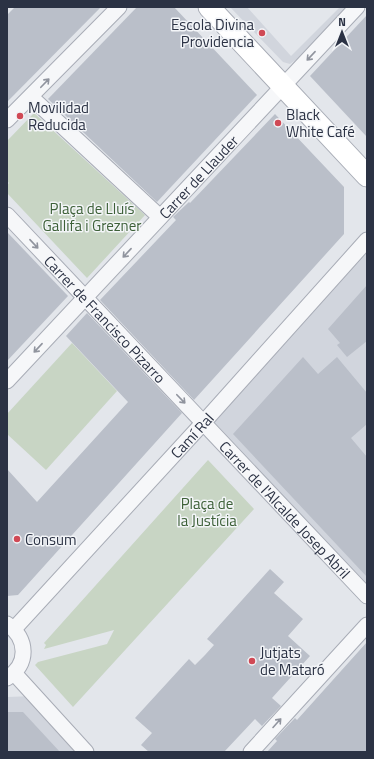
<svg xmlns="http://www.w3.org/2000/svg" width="374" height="759" font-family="'Titillium Web',sans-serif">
	<rect width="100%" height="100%" fill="#e3e6eb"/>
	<g fill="#d1d5dd">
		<polygon points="230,7 247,7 291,56 340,7 346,7 297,59 290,64 283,62"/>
		<polygon points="367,240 367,596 203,423"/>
		<polygon points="34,696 86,752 7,752 7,697"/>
	</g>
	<g fill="#c8d5c4">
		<polygon points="34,113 145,215 87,278 7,193 7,185 9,183 7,181 7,141"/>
		<polygon points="72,343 117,391 46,470 7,434 7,414"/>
		<polygon points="208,460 254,509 73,707 35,665 38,662 107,644 114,630 44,649 46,645 44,643"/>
	</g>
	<g fill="#babfc9">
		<polygon points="15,7 101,7 7,102 7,15"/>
		<polygon points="137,7 174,7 257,95 157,202 48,99"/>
		<polygon points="367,15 367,137 310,76"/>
		<polygon points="275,114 344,187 344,234 194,400 100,300 176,220 173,217 189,202 190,203"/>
		<polygon points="7,232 68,296 7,361"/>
		<polygon points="367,285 367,341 347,357 337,345 340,343 328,329"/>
		<polygon points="87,313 182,413 18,595 7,596 7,469 37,502 128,402 66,336"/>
		<polygon points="303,357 318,374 337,357 367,393 367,424 351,438 367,457 367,577 233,434"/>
		<polygon points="270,569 284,582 274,593 303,619 288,636 310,656 272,698 281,706 262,726 255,719 224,752 149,752 141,745 152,733 135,718 189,659 195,665 205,655 214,645 207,639"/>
		<polygon points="367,642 367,752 267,752 277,741 275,739 295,718 297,720"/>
		<polygon points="7,712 23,712 60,752 7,752"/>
	</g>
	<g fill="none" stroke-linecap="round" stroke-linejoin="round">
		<defs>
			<g id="street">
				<polyline points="31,97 160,217"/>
				<polyline points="7,120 119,7"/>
				<path id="s1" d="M 7,215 L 367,596"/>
				<path id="s2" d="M 7,381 L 357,7"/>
				<path d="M 7,624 C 28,638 29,665 7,678"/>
				<path id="s3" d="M 14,629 L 203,423 L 367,240"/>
				<polyline points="14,673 86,752"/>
				<polyline points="251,752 367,625"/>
			</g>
			<polyline id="secondary" points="209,7 367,176"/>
		</defs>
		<use href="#street" stroke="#a8acb6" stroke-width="17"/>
		<use href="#secondary" stroke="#a8acb6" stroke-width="23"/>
		<use href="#street" stroke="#f6f7f9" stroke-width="15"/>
		<use href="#secondary" stroke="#fff" stroke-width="21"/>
	</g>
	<defs><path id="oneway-shaft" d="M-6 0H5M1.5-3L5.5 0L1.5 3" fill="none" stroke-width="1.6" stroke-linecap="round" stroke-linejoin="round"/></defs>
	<g stroke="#90949e">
		<use href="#oneway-shaft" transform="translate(311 56) rotate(133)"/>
		<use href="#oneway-shaft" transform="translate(45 83) rotate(-46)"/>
		<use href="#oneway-shaft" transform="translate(34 244) rotate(47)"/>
		<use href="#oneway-shaft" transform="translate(127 253) rotate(133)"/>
		<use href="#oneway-shaft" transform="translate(38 348) rotate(133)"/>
		<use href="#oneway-shaft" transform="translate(181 399) rotate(46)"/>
		<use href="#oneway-shaft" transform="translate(277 723) rotate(-48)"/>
	</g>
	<g fill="#d04955" stroke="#f3f5f8" stroke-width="1.5">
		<circle cx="262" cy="33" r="4"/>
		<circle cx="20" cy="116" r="4"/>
		<circle cx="278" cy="123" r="4"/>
		<circle cx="17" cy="539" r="4"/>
		<circle cx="252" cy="661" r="4"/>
	</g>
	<g text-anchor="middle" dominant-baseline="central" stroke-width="3" stroke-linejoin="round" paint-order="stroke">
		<g font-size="15" fill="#2b3244" stroke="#f3f5f8" text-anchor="start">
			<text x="254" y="24" text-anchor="end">Escola Divina<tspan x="254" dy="17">Providencia</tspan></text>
			<text x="28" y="107">Movilidad<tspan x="28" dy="17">Reducida</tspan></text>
			<text x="286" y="114">Black<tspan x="286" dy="17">White Café</tspan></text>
			<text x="25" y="539">Consum</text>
			<text x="260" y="652">Jutjats<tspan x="260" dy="17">de Mataró</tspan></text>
		</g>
		<g font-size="15" fill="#2b3244" stroke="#f3f5f8">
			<text stroke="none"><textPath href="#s2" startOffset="280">Carrer de Llauder</textPath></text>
			<text stroke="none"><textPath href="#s1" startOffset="143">Carrer de Francisco Pizarro</textPath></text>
			<text stroke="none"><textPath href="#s3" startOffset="263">Camí Ral</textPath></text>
			<text stroke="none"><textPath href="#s1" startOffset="405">Carrer de l'Alcalde Josep Abril</textPath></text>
		</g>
		<g font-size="15" fill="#3d6038" stroke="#f3f5f8">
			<text x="92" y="208">Plaça de Lluís<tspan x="92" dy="17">Gallifa i Grezner</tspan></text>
			<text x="207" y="503">Plaça de<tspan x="207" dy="17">la Justícia</tspan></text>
		</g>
	</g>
	<rect width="374" height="759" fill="none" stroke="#2b3244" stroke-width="16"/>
	<g transform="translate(342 32)" stroke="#f3f5f8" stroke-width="3" paint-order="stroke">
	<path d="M0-3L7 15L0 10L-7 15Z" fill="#2b3244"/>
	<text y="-6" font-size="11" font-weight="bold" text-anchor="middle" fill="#2b3244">N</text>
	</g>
</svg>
